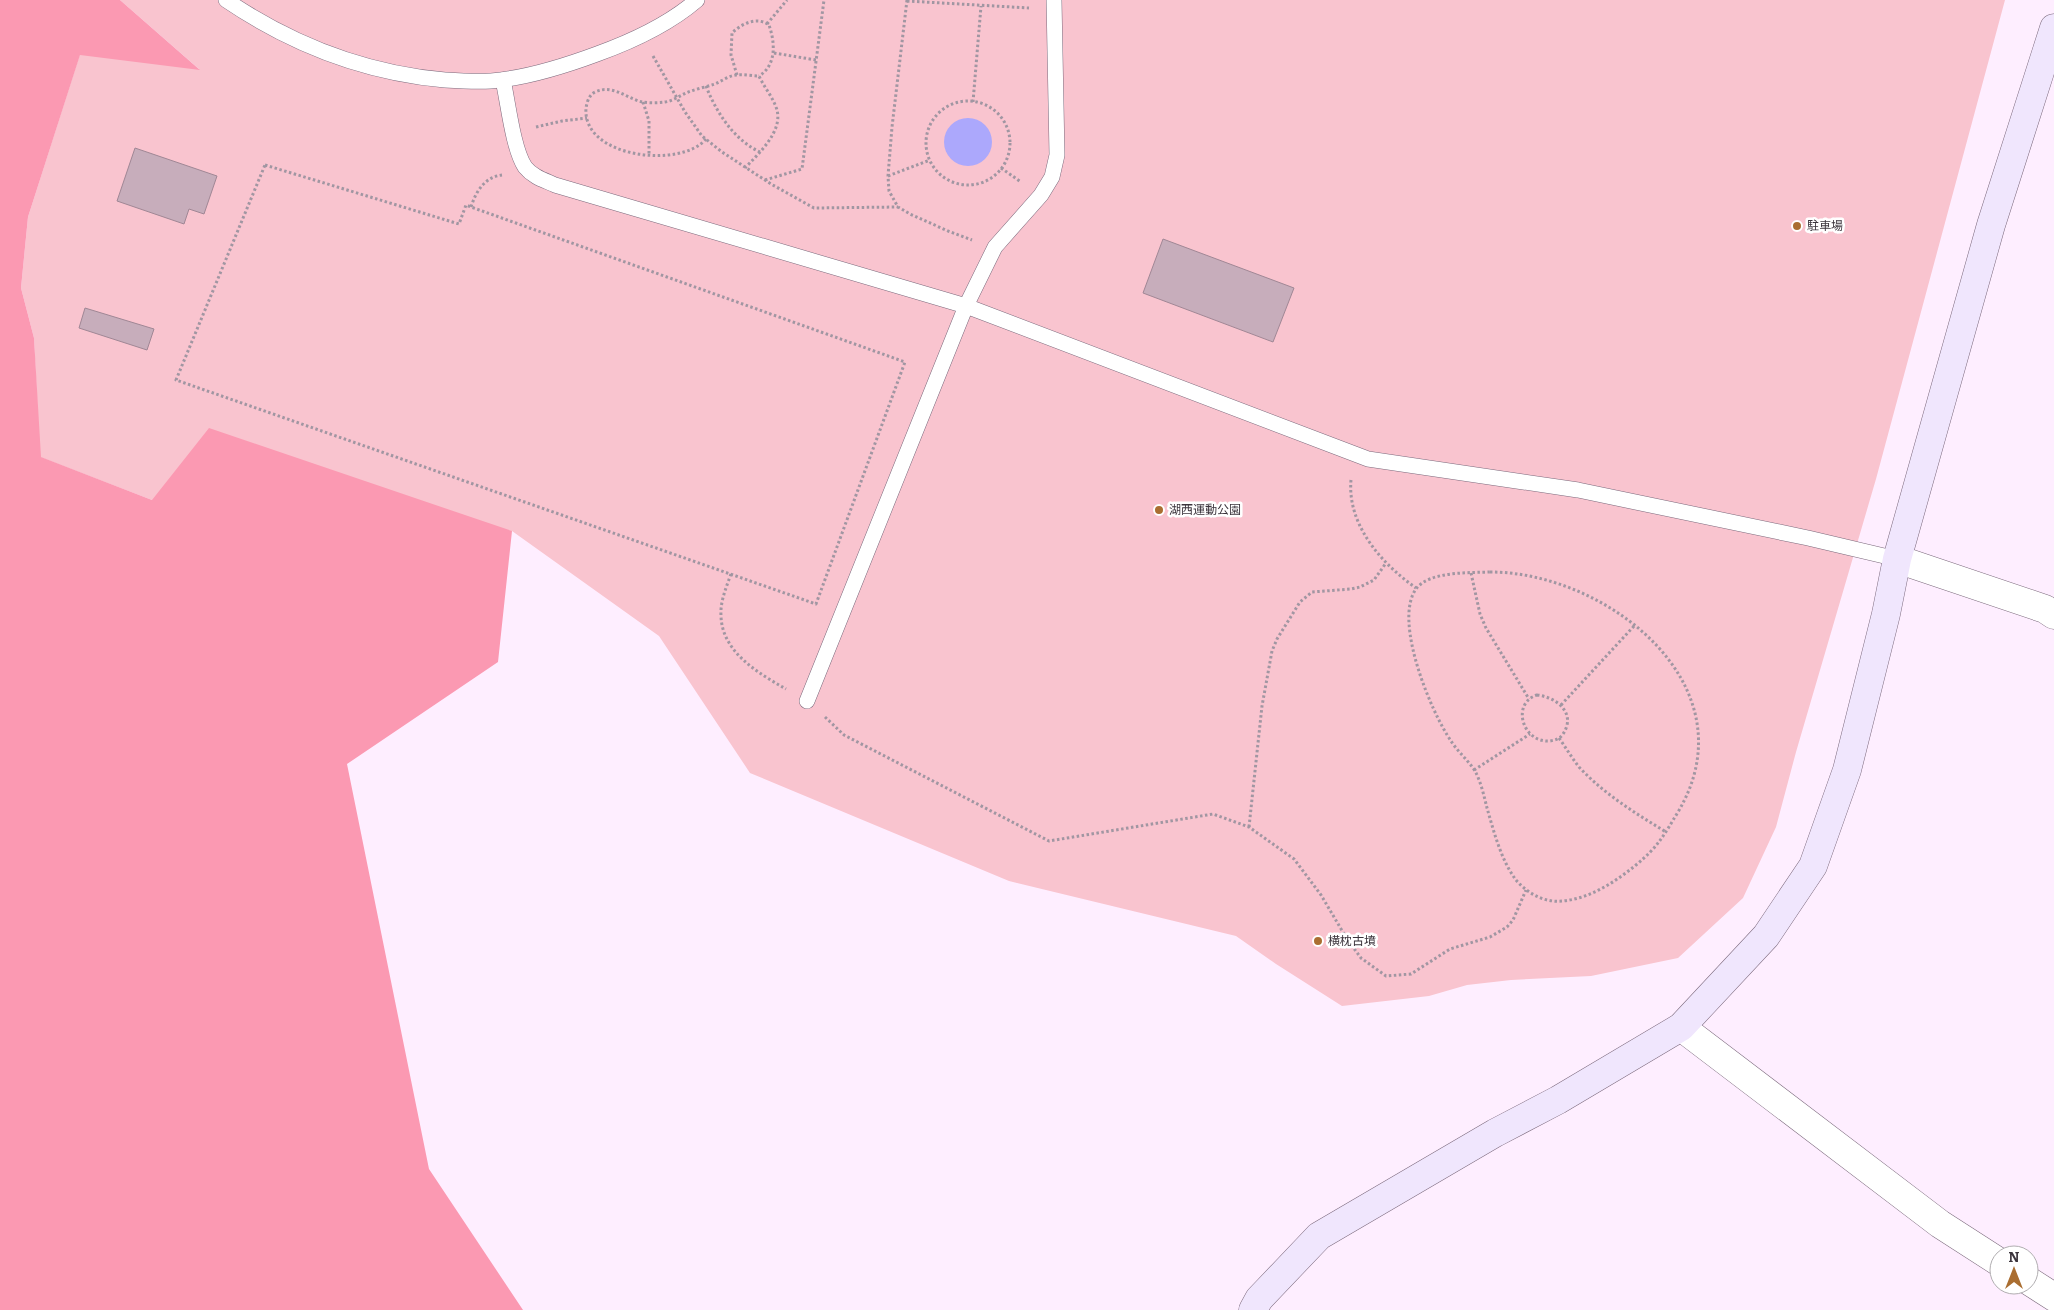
<svg xmlns="http://www.w3.org/2000/svg" width="2054" height="1310" font-family="Bitter,'Noto Sans JP',serif">
	<rect width="100%" height="100%" fill="#feeeff"/>
	<polygon fill="#f9c4cf" points="120,0 2005,0 1876,479 1796,752 1776,827 1743,898 1678,958 1591,976 1511,980 1467,985 1429,996 1342,1006 1276,964 1236,936 1009,881 750,773 659,636 512,531 152,500 40,457 34,338 21,288 28,217 80,54 199,69"/>
	<polygon fill="#fb99b2" points="0,0 120,0 200,70 80,55 28,217 21,288 34,338 41,457 152,500 209,428 512,531 498,662 347,764 429,1169 523,1310 0,1310"/>
	<circle fill="#aca8fc" cx="968" cy="142" r="24"/>
	<g fill="#c7adbb" stroke="#a08795">
		<polygon points="135,148 217,176 204,214 189,209 184,224 117,201"/>
		<polygon points="1163,239 1294,288 1273,342 1143,293"/>
		<polygon points="85,308 154,329 147,350 79,328"/>
	</g>
	<g fill="none" stroke-linecap="round" stroke-linejoin="round">
		<defs>
			<g id="lane">
				<path d="M 226,0 C 291,44 366,73 445,80 C 460,81 476,82 491,81 C 527,78 562,67 597,54 C 633,41 668,25 697,0"/>
				<path d="M 503,80 C 508,102 513,149 525,167 C 533,177 544,180 555,185 L 966,306 L 995,247 L 1041,195 L 1052,177 L 1057,155 L 1054,0"/>
				<polyline points="807,701 966,306 1368,459 1578,490 1808,538 1897,559"/>
			</g>
			<g id="street">
				<polyline points="1897,559 2045,609 2054,615"/>
				<polyline points="1681,1027 1940,1224 1999,1262"/>
				<polyline points="2029,1281 2054,1297"/>
			</g>
			<polyline id="secondary" points="1253,1310 1259,1299 1319,1236 1495,1133 1558,1100 1681,1027 1766,936 1813,866 1847,770 1886,614 1897,559 1991,225 2054,28"/>
		</defs>
		<use href="#lane" stroke="#7b697c" stroke-width="16"/>
		<use href="#street" stroke="#7b697c" stroke-width="29"/>
		<use href="#secondary" stroke="#7b697c" stroke-width="29"/>
		<g stroke="#a196a2" stroke-width="3" stroke-dasharray="2.5 2.5" stroke-linecap="butt">
			<polyline points="907,0 892,127 888,176 889,191 898,207 910,214 948,231 972,240"/>
			<polyline points="907,1 1029,8"/>
			<polyline points="767,24 787,0"/>
			<polyline points="774,53 816,60"/>
			<polyline points="653,56 685,112 702,136 722,152 771,184 814,208 898,207"/>
			<path d="M 737,75 L 731,55 L 732,33 C 741,24 757,16 769,25 C 775,42 777,65 759,76"/>
			<path d="M 706,86 C 716,112 734,140 760,152"/>
			<circle cx="968" cy="143" r="42"/>
			<polyline points="643,102 649,121 649,155"/>
			<polyline points="973,102 981,6"/>
			<polyline points="536,127 562,121 587,118"/>
			<path d="M 706,139 C 681,169 582,158 586,108 C 587,102 589,95 595,92 C 613,84 626,98 642,102 C 649,103 658,103 665,102 C 673,101 679,96 686,93 C 695,89 706,87 715,84 C 722,81 728,76 736,75 C 743,74 752,76 759,76 C 764,87 772,96 776,107 C 785,130 759,153 745,168"/>
			<polygon points="265,165 459,224 466,205 471,207 905,362 816,604 176,380"/>
			<polyline points="1001,168 1021,182"/>
			<polyline points="888,176 930,160"/>
			<polyline points="765,180 802,169 824,0"/>
			<path d="M 471,207 C 476,191 485,177 502,175"/>
			<path d="M 1351,480 C 1347,525 1382,564 1416,588"/>
			<path d="M 1490,572 C 1607,572 1753,686 1678,812 C 1664,835 1658,847 1636,865 C 1615,882 1591,898 1563,901 C 1545,903 1528,894 1516,880 C 1501,860 1494,832 1487,808 C 1484,796 1481,782 1475,771 C 1468,760 1458,752 1451,741 C 1431,712 1393,621 1416,589 C 1429,571 1469,573 1490,572 Z"/>
			<polyline points="1471,573 1480,614 1486,628 1529,699"/>
			<path d="M 731,574 C 726,588 720,602 721,616 C 722,652 758,673 786,689"/>
			<path d="M 1537,695 C 1556,697 1577,713 1563,734 C 1560,739 1555,740 1550,741 C 1522,743 1511,703 1537,695 Z"/>
			<polyline points="1561,705 1635,625"/>
			<polyline points="825,717 844,735 1049,841 1213,814 1249,827 1294,859 1321,895 1347,939 1361,958 1386,976 1411,974 1450,949 1490,937 1507,927 1513,920 1526,890"/>
			<path d="M 1559,738 C 1566,748 1572,758 1579,767 C 1604,794 1635,813 1666,832"/>
			<polyline points="1474,770 1530,734"/>
			<polyline points="1249,827 1262,706 1272,651 1277,639 1300,602 1312,592 1351,589 1360,587 1374,580 1386,563"/>
		</g>
		<use href="#lane" stroke="#fff" stroke-width="15"/>
		<use href="#street" stroke="#fff" stroke-width="28"/>
		<use href="#secondary" stroke="#f0e6fd" stroke-width="28"/>
	</g>
	<g fill="#aa6e31" stroke="#fff" stroke-width="2">
		<circle cx="1797" cy="226" r="5"/>
		<circle cx="1159" cy="510" r="5"/>
		<circle cx="1318" cy="941" r="5"/>
	</g>
	<g text-anchor="middle" dominant-baseline="central" stroke-width="5" stroke-linejoin="round" paint-order="stroke">
		<g font-size="12" fill="#3b343c" stroke="#fff" text-anchor="start">
			<text x="1807" y="226">駐車場</text>
			<text x="1169" y="510">湖西運動公園</text>
			<text x="1328" y="941">横枕古墳</text>
		</g>
	</g>
	<g transform="translate(2014 1270)"><circle r="24" fill="#ffffff" stroke="#b1aeb1"/>
	<path d="M0-4L9 19L0 12L-9 19Z" fill="#aa6e31"/>
	<text y="-8" font-size="14" font-weight="bold" text-anchor="middle" fill="#3b343c">N</text>
	</g>
</svg>
